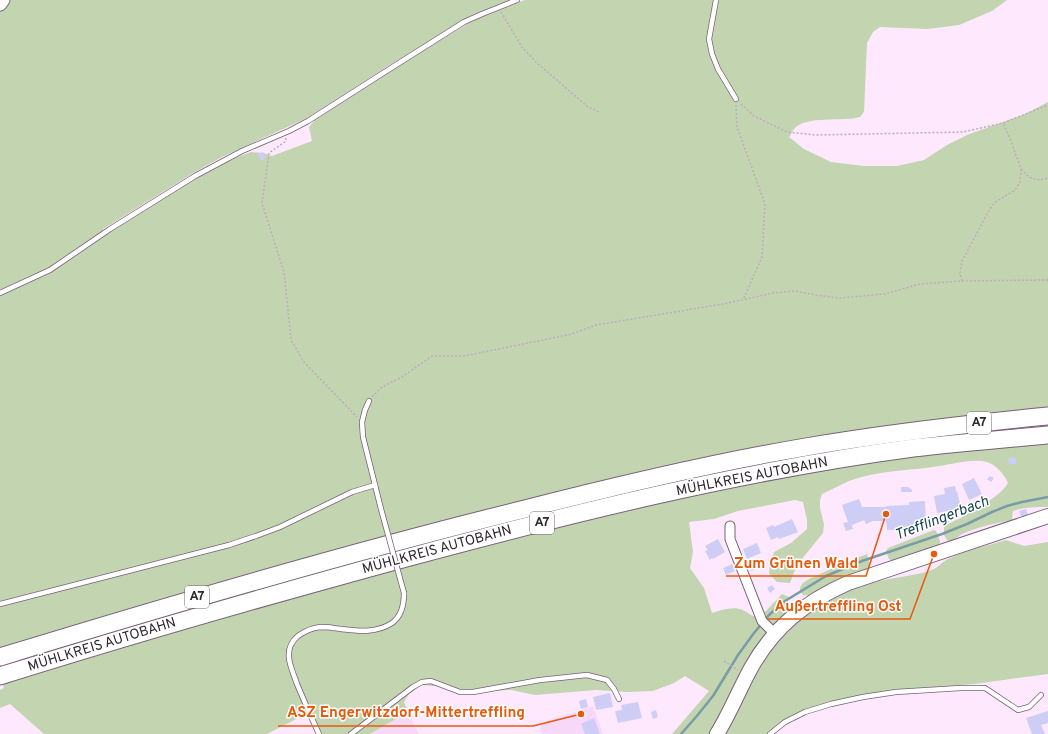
<svg xmlns="http://www.w3.org/2000/svg" width="1048" height="734" font-family="Overpass,sans-serif">
	<rect width="100%" height="100%" fill="#fee8fe"/>
	<g fill="#f8d8f9">
		<polygon points="593,706 603,734 542,734 540,728 542,723"/>
		<polygon points="408,712 419,734 370,734"/>
	</g>
	<g fill="#c3d4b0">
		<path d="M 10,0 L 509,0 L 470,16 L 388,66 L 307,118 L 222,157 L 193,173 L 103,229 L 106,235 L 195,179 L 218,166 L 240,156 L 251,152 L 263,153 L 272,156 L 312,141 L 309,127 L 315,120 L 405,62 L 464,26 L 476,19 L 525,0 L 1007,0 L 992,11 L 959,25 L 928,29 L 880,27 L 873,32 L 867,43 L 864,112 L 860,117 C 843,122 806,115 794,129 C 792,131 791,135 789,137 L 804,149 L 831,162 L 864,166 L 897,166 L 924,160 L 947,145 L 967,135 L 1025,114 L 1048,102 L 1048,507 C 1036,507 1024,507 1013,511 L 1012,520 C 996,523 978,527 962,534 C 958,537 953,540 949,543 L 944,535 L 944,526 C 960,519 1001,497 1008,483 C 1005,475 995,464 987,462 C 975,458 952,464 939,466 C 909,471 878,470 849,481 C 840,485 831,490 822,494 L 820,500 L 820,508 L 824,524 L 823,533 L 797,565 L 790,583 L 777,582 L 769,574 L 770,563 L 774,552 L 791,543 L 807,529 L 807,520 L 803,502 L 795,500 L 764,506 L 738,511 L 714,519 L 689,522 L 693,552 L 690,568 L 704,588 L 712,613 C 722,610 733,606 743,610 C 749,613 752,617 758,617 L 766,630 L 768,635 L 711,734 L 672,734 L 709,691 L 685,676 L 674,683 L 653,691 L 627,692 L 596,690 L 535,695 L 511,690 L 494,691 L 473,694 L 459,694 L 445,687 L 422,685 L 409,694 L 404,702 L 408,712 L 370,734 L 322,734 L 312,711 L 267,734 L 44,734 L 10,704 L 0,708 L 0,690 L 4,688 L 0,677 L 0,11 Z"/>
		<polygon points="934,530 936,531 940,541 939,547 893,561 889,559 886,551 888,548"/>
		<path d="M 1006,540 L 1024,546 L 1048,542 L 1048,674 L 974,684 L 895,690 L 831,702 L 803,710 L 784,721 L 766,734 L 725,734 C 736,711 747,685 762,664 C 790,623 823,596 871,583 C 891,577 914,577 934,569 C 938,567 941,563 946,560 C 964,551 986,546 1006,540 Z"/>
		<path d="M 867,554 L 870,565 L 870,570 L 812,596 C 808,596 803,596 801,593 C 799,590 800,587 802,584 C 806,580 813,577 818,575 C 834,567 850,560 867,554 Z"/>
		<polygon points="782,594 789,597 785,615 773,628 766,621 763,614"/>
	</g>
	<g fill="none" stroke-linecap="round" stroke-linejoin="round">
		<polyline stroke="#7a9ca6" stroke-width="2.5" points="681,734 696,717 713,696 738,655 754,633 769,615 785,601 826,576 862,561 942,534 967,524 992,512 1007,506 1022,502 1048,497"/>
	</g>
	<g fill="#cdcdf5">
		<polygon points="263,152 266,158 261,161 258,154"/>
		<polygon points="1008,458 1016,458 1016,464 1009,464"/>
		<polygon points="990,476 994,478 991,482 987,479"/>
		<polygon points="974,478 982,494 969,500 962,484"/>
		<polygon points="955,486 956,492 957,491 961,508 937,513 934,496 945,494 944,488"/>
		<polygon points="901,487 908,487 912,490 912,492 901,492"/>
		<polygon points="859,499 862,507 886,507 886,506 909,505 909,502 925,501 926,525 910,525 910,529 887,530 886,521 873,521 866,524 864,520 852,525 853,529 846,531 843,523 848,522 842,505"/>
		<polygon points="1026,509 1028,515 1022,518 1019,511"/>
		<polygon points="792,519 798,532 779,539 778,537 771,540 766,528 773,525 774,527"/>
		<polygon points="718,539 725,552 713,559 712,558 710,560 705,551 708,550 705,546"/>
		<polygon points="757,543 761,553 747,559 743,549"/>
		<polygon points="757,561 760,567 751,571 748,564"/>
		<polygon points="732,564 735,571 726,575 723,568"/>
		<polygon points="772,585 775,589 770,593 767,588"/>
		<polygon points="610,693 613,707 596,710 593,697"/>
		<polygon points="586,699 588,707 581,709 579,701"/>
		<polygon points="638,702 642,718 618,723 615,711 622,710 621,705"/>
		<polygon points="656,710 658,717 653,719 651,712"/>
		<polygon points="1048,711 1048,723 1041,725 1045,734 1032,734 1026,718"/>
		<polygon points="594,718 600,734 585,734 581,724"/>
	</g>
	<g fill="none" stroke-linecap="round" stroke-linejoin="round">
		<defs>
			<g id="lane">
				<polyline points="716,0 709,39 712,54 718,69 736,99"/>
				<polyline points="0,293 50,270 110,229 195,176 242,151 289,131 308,121 380,75 464,22 482,14 517,0"/>
				<polyline points="369,401 365,410 362,422 363,437 381,509"/>
				<polyline points="0,604 229,545 256,536 280,527 352,492 375,485"/>
				<path d="M 319,734 C 311,717 304,701 297,684 C 294,675 290,667 289,658 C 288,649 292,641 298,636 C 305,631 312,628 320,627 C 324,627 329,627 333,628 C 352,630 374,635 392,623 C 402,616 404,604 404,593"/>
				<polyline points="351,734 413,687 422,682 431,681 460,692 473,692 540,680 587,675 607,680 614,689 619,699"/>
				<polyline points="770,734 785,722 805,712 831,704 863,697 896,692 961,688 985,688 1018,710 1029,707 1041,695"/>
			</g>
			<polyline id="street" points="730,526 730,539 762,621 775,634"/>
			<polyline id="secondary" points="0,4 3,0"/>
			<path id="primary" d="M 717,734 C 730,713 739,690 751,668 C 774,627 805,602 848,583 L 1048,516"/>
			<g id="highway">
				<path d="M 0,657 C 173,604 346,553 521,510 C 615,486 710,463 806,447 C 887,433 967,424 1048,416"/>
				<path d="M 0,676 C 134,634 270,595 406,558 C 573,513 742,471 913,448 C 958,443 1003,439 1048,435"/>
			</g>
		</defs>
		<use href="#lane" stroke="#776078" stroke-width="6"/>
		<use href="#street" stroke="#776078" stroke-width="11"/>
		<use href="#secondary" stroke="#776078" stroke-width="15"/>
		<use href="#primary" stroke="#776078" stroke-width="16"/>
		<use href="#highway" stroke="#776078" stroke-width="19"/>
		<g stroke="#beacbe" stroke-width="1.5" stroke-dasharray="2 2" stroke-linecap="butt">
			<polyline points="501,12 522,47 537,63 588,107 599,112"/>
			<polyline points="741,104 754,116 787,132 816,135 963,132 1003,123 1048,105"/>
			<polyline points="736,105 737,127 765,204 762,257 743,300"/>
			<polyline points="286,138 286,141 269,153 262,203 284,272 291,340 304,362 357,417"/>
			<path d="M 1021,169 C 1030,179 1035,182 1048,178"/>
			<polyline points="962,281 960,273 962,261 987,214 994,203 1015,190 1020,182 1021,169 1011,141 1003,123"/>
			<polyline points="372,397 382,387 402,377 432,356 464,356 572,334 596,325 723,304 773,293 794,291 816,295 840,298 884,294 920,284 962,281 1048,280"/>
			<polyline points="724,661 738,670"/>
		</g>
		<use href="#lane" stroke="#fff" stroke-width="4.5"/>
		<use href="#street" stroke="#fff" stroke-width="9"/>
		<use href="#secondary" stroke="#fff" stroke-width="13"/>
		<use href="#primary" stroke="#fff" stroke-width="14"/>
		<use href="#highway" stroke="#fff" stroke-width="17"/>
		<defs>
			<polyline id="lane-bridge" points="381,509 404,593"/>
		</defs>
		<use href="#lane-bridge" stroke="#776078" stroke-width="6" stroke-linecap="butt"/>
		<use href="#lane-bridge" stroke="#fff" stroke-width="4.5"/>
	</g>
	<g text-anchor="middle" dominant-baseline="central" stroke-width="3" stroke-linejoin="round" paint-order="stroke">
		<g fill="#fff" stroke="#6f686f" stroke-width="1">
			<rect x="967" y="412" width="24" height="22" rx="3"/>
			<rect x="530" y="512" width="24" height="22" rx="3"/>
			<rect x="185" y="586" width="24" height="22" rx="3"/>
		</g>
		<g font-size="13" font-weight="bold" fill="#312731">
			<text x="979" y="423">A7</text>
			<text x="542" y="523">A7</text>
			<text x="197" y="597">A7</text>
		</g>
		<g font-size="14" fill="#312731" stroke="#fff">
			<text transform="translate(752 477) rotate(-11)">MÜHLKREIS AUTOBAHN</text>
			<text transform="translate(437 550) rotate(-15)">MÜHLKREIS AUTOBAHN</text>
			<text transform="translate(102 645) rotate(-17)">MÜHLKREIS AUTOBAHN</text>
		</g>
		<g font-size="15" font-style="italic" fill="#1a4850" stroke="#fff">
			<text transform="translate(942 519) rotate(-21)">Trefflingerbach</text>
		</g>
	</g>
	<path fill="none" stroke="#e8590c" stroke-width="1.5" d="M886 514L866 576H726M934 554L910 619H767M581 714L533 726H278"/>
	<g fill="#e8590c" stroke="#fff" stroke-width="1.5">
		<circle cx="886" cy="514" r="4"/>
		<circle cx="934" cy="554" r="4"/>
		<circle cx="581" cy="714" r="4"/>
	</g>
	<g font-size="15" text-anchor="middle" font-weight="bold" fill="#e8590c" stroke="#fff" stroke-width="3" stroke-linejoin="round" paint-order="stroke">
		<text x="796" y="568">Zum Grünen Wald</text>
		<text x="838" y="611">Außertreffling Ost</text>
		<text x="406" y="717">ASZ Engerwitzdorf-Mittertreffling</text>
	</g>
</svg>
